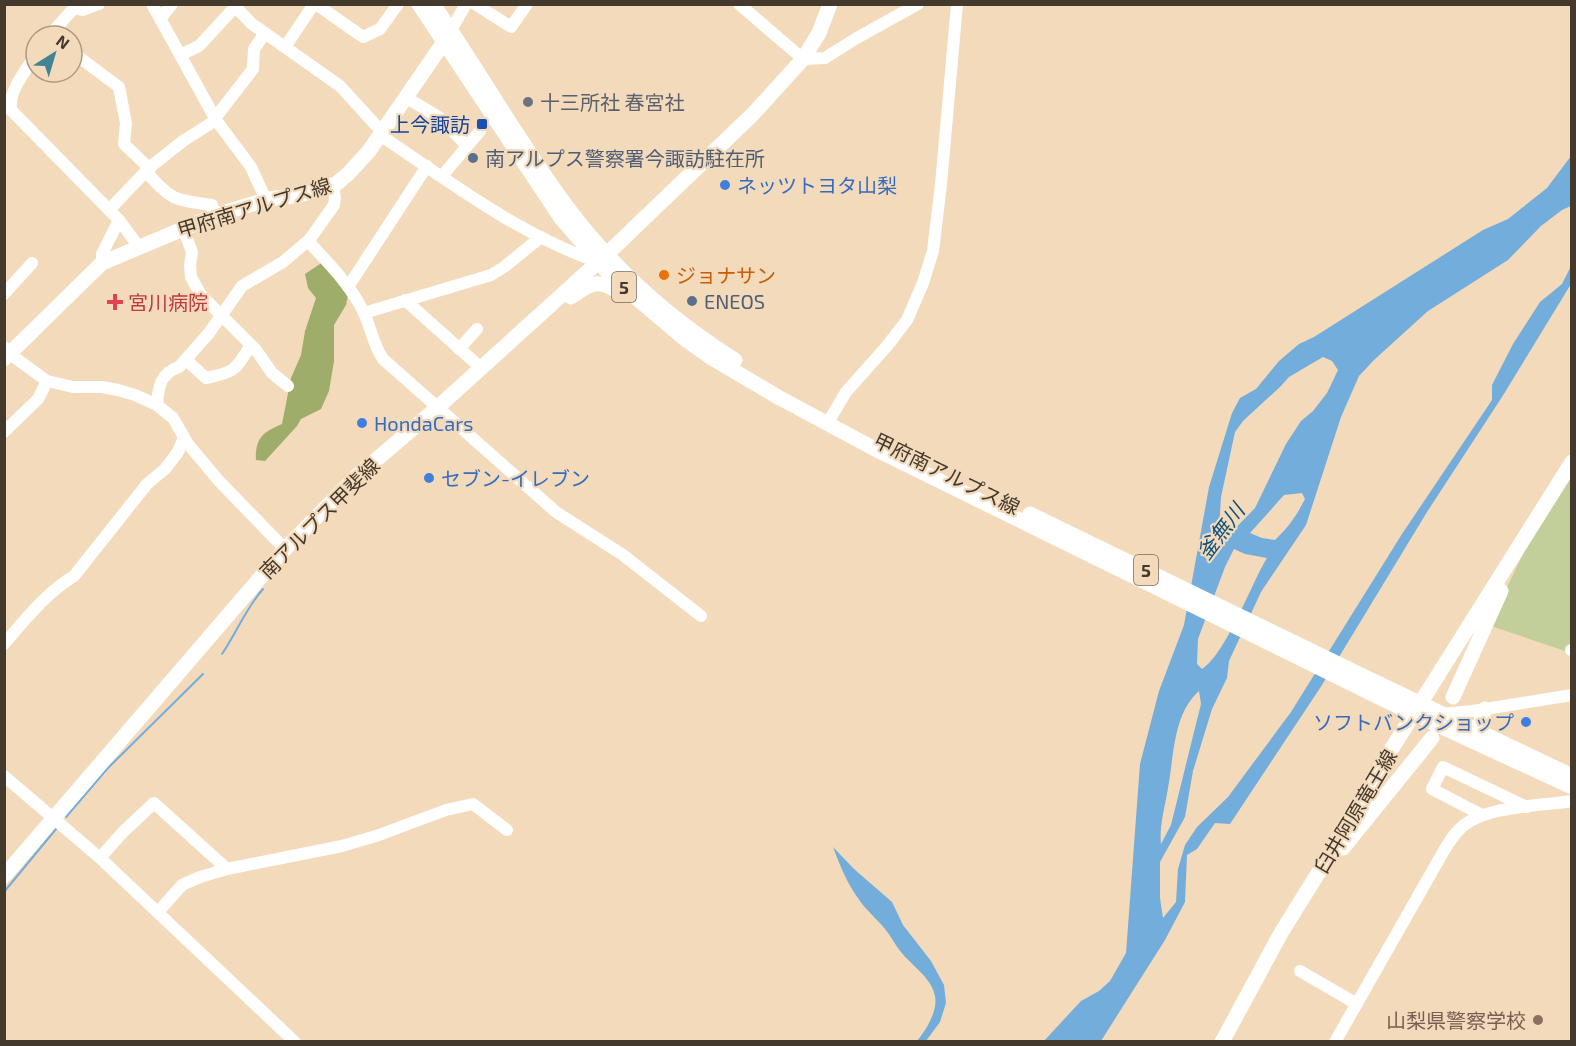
<svg xmlns="http://www.w3.org/2000/svg" width="1576" height="1046" font-family="'Exo 2','Noto Sans JP',sans-serif">
	<rect width="100%" height="100%" fill="#f3dabb"/>
	<polygon fill="#c3cf9a" points="1571,474 1571,653 1491,626 1503,595 1531,538"/>
	<path fill="#9fad6a" d="M 323,262 L 348,295 L 346,305 L 334,325 L 334,361 L 329,391 L 321,409 L 301,419 L 297,426 L 265,461 L 256,460 C 255,438 263,432 282,424 L 291,378 L 301,355 L 305,331 L 316,298 L 308,288 L 305,274 Z"/>
	<g fill="#73addc" fill-rule="evenodd">
		<path d="M 1571,156 L 1571,206 L 1562,210 L 1541,226 L 1508,260 L 1428,311 L 1374,360 L 1359,376 L 1341,417 L 1306,525 L 1261,592 L 1229,661 L 1227,678 L 1212,709 L 1193,771 L 1185,817 L 1160,862 L 1160,898 L 1163,918 L 1176,902 L 1178,869 L 1185,845 L 1197,827 L 1228,797 L 1291,712 L 1402,534 L 1492,400 L 1492,385 L 1513,344 L 1540,302 L 1562,284 L 1571,266 L 1571,284 L 1502,397 L 1427,512 L 1322,685 L 1230,824 L 1215,823 L 1197,849 L 1187,855 L 1185,902 L 1165,940 L 1101,1041 L 1043,1042 L 1081,1001 L 1099,991 L 1110,981 L 1126,953 L 1140,764 L 1159,691 L 1184,625 L 1209,487 L 1232,413 L 1240,398 L 1256,389 L 1279,361 L 1299,344 L 1314,337 L 1483,230 L 1508,219 L 1547,188 ZM 1323,357 L 1332,361 L 1338,370 L 1327,393 L 1313,411 L 1301,421 L 1286,444 L 1255,508 L 1218,546 L 1221,497 L 1235,432 L 1243,421 L 1280,387 L 1289,377 ZM 1302,493 L 1305,499 C 1297,515 1288,528 1275,540 L 1262,538 L 1250,533 L 1284,495 ZM 1234,549 L 1245,554 L 1267,558 C 1251,584 1226,654 1202,669 L 1197,664 L 1198,639 L 1225,567 ZM 1199,691 L 1201,704 L 1195,728 L 1171,825 L 1161,844 C 1159,826 1165,807 1168,788 C 1174,756 1173,714 1199,691 Z"/>
		<path d="M 833,847 L 854,869 L 892,902 L 903,925 L 931,961 L 944,985 L 946,1003 L 940,1022 L 926,1041 L 917,1041 C 926,1030 938,1011 935,996 C 932,978 911,965 901,952 C 895,945 891,936 885,929 C 877,919 867,911 860,901 C 848,885 840,866 833,847 Z"/>
	</g>
	<g fill="none" stroke-linecap="round" stroke-linejoin="round">
		<g stroke="#73addc" stroke-width="2">
			<path d="M 222,654 C 237,632 246,608 263,589"/>
			<polyline points="66,817 107,769 203,674"/>
			<polyline points="4,892 56,829"/>
		</g>
		<g stroke="#fff" stroke-width="12">
			<polyline points="152,4 216,120 251,167 266,200"/>
			<polyline points="233,4 252,24 340,86 382,132"/>
			<polyline points="316,4 363,37 380,29 398,4"/>
			<polyline points="475,4 511,27 527,4"/>
			<polyline points="739,4 803,59 825,58 855,39 918,4"/>
			<polyline points="160,19 172,4"/>
			<polyline points="451,30 466,4"/>
			<polyline points="49,36 74,8 83,10 99,4"/>
			<polyline points="285,47 314,4"/>
			<path d="M 72,52 L 119,87 L 126,123 L 124,144 L 149,168 L 149,175 C 173,202 177,200 212,205 L 216,215"/>
			<path d="M 36,55 C 26,70 8,91 11,110 L 119,220 L 139,247"/>
			<polyline points="180,55 199,46 235,7"/>
			<polyline points="407,98 440,118 467,146"/>
			<polyline points="215,118 253,69 254,49 265,33"/>
			<path d="M 380,135 C 450,182 518,234 598,262"/>
			<polyline points="442,176 480,131"/>
			<polyline points="109,210 149,168 183,141 216,120"/>
			<polyline points="183,228 192,252 190,266 191,277 201,295 256,350 272,373 288,386"/>
			<path d="M 308,241 C 328,263 350,284 363,311 C 371,327 373,345 383,359 L 556,512 L 623,555 L 701,616"/>
			<polyline points="102,263 102,254 119,220"/>
			<polyline points="348,287 427,166"/>
			<polyline points="4,294 32,263"/>
			<polyline points="405,300 481,368"/>
			<polyline points="364,313 491,275 504,267 541,237"/>
			<polyline points="4,347 10,354 47,381 73,387 102,387 118,390 135,395 157,405 173,418 188,444 219,481 285,549"/>
			<polyline points="459,349 477,329"/>
			<path d="M 186,360 L 206,378 C 236,372 235,370 251,345"/>
			<path d="M 157,405 C 158,388 160,373 179,367 L 209,333 L 242,286 L 283,262 L 310,239 L 334,205 L 335,198 L 333,185"/>
			<polyline points="827,424 846,392 887,346 907,320 923,283 933,251 941,184 957,4"/>
			<polyline points="4,432 38,399 47,381"/>
			<path d="M 4,644 C 25,620 47,592 74,576 L 147,484 L 165,469 L 178,452 L 184,437"/>
			<polyline points="1571,650 1572,650"/>
			<polyline points="1442,714 1473,711 1572,695"/>
			<polyline points="4,776 100,858 295,1042"/>
			<polyline points="1482,815 1432,789 1443,767 1527,807"/>
			<polyline points="100,858 123,832 154,803 227,869"/>
			<polyline points="158,912 182,885 200,877 227,869 342,846 379,835 446,810 473,804 507,830"/>
			<polyline points="1300,971 1357,1004"/>
			<path d="M 1335,1042 L 1438,861 C 1445,849 1452,835 1463,826 C 1487,806 1540,806 1572,801"/>
		</g>
		<g stroke="#fff" stroke-width="15">
			<polyline points="419,4 561,218 614,279 685,339 712,358 778,397 873,448 1403,709 1572,787"/>
			<path d="M 433,4 C 479,71 519,142 567,207 C 612,267 671,320 735,360"/>
			<path d="M 571,297 C 592,282 600,278 621,294"/>
			<polyline points="4,359 102,263 216,215 269,199 300,195 336,184 348,174 369,151 448,36"/>
			<polyline points="1030,514 1365,677 1572,776"/>
			<polyline points="1453,697 1501,591"/>
			<polyline points="1482,733 1481,721 1485,709"/>
			<polyline points="1343,848 1432,738"/>
			<polyline points="4,876 285,549 357,476 437,408 607,254 752,115 803,59 819,33 830,4"/>
			<polyline points="1222,1042 1281,933 1330,854 1362,796 1572,462"/>
		</g>
	</g>
	<circle fill="#6b7280" stroke="#f3dabb" stroke-width="2" cx="528" cy="102" r="6"/>
	<rect fill="#1a4fb4" stroke="#f3dabb" stroke-width="2" x="476" y="118" width="12" height="12" rx="3"/>
	<g fill="#5c6f8a" stroke="#f3dabb" stroke-width="2">
		<circle cx="473" cy="158" r="6"/>
		<circle cx="692" cy="301" r="6"/>
	</g>
	<g fill="#3f7fe0" stroke="#f3dabb" stroke-width="2">
		<circle cx="725" cy="185" r="6"/>
		<circle cx="362" cy="423" r="6"/>
		<circle cx="429" cy="478" r="6"/>
		<circle cx="1526" cy="722" r="6"/>
	</g>
	<circle fill="#e8710a" stroke="#f3dabb" stroke-width="2" cx="664" cy="275" r="6"/>
	<path fill="#e0444e" stroke="#f3dabb" stroke-width="2" d="M112 293h6v6h6v6h-6v6h-6v-6h-6v-6h6z"/>
	<circle fill="#8d6e63" stroke="#f3dabb" stroke-width="2" cx="1538" cy="1020" r="6"/>
	<g text-anchor="middle" dominant-baseline="central" stroke-width="4.5" stroke-linejoin="round" paint-order="stroke">
		<g fill="#f3dabb" stroke="#786958" stroke-width="1.5">
			<rect x="612" y="272" width="24" height="30" rx="4.5"/>
			<rect x="1134" y="555" width="24" height="30" rx="4.5"/>
		</g>
		<g font-size="18" font-weight="bold" fill="#43392d">
			<text x="624" y="287">5</text>
			<text x="1146" y="570">5</text>
		</g>
		<g font-size="20" fill="#5b616d" stroke="#f3dabb" text-anchor="start">
			<text x="540" y="102">十三所社 春宮社</text>
		</g>
		<g font-size="20" fill="#164399" stroke="#f3dabb" text-anchor="end">
			<text x="470" y="124">上今諏訪</text>
		</g>
		<g font-size="20" fill="#4e5e75" stroke="#f3dabb" text-anchor="start">
			<text x="485" y="158">南アルプス警察署今諏訪駐在所</text>
			<text x="704" y="301">ENEOS</text>
		</g>
		<g font-size="20" fill="#366cbe" stroke="#f3dabb" text-anchor="start">
			<text x="737" y="185">ネッツトヨタ山梨</text>
			<text x="374" y="423">HondaCars</text>
			<text x="441" y="478">セブン-イレブン</text>
			<text x="1514" y="722" text-anchor="end">ソフトバンクショップ</text>
		</g>
		<g font-size="20" fill="#43392d" stroke="#f3dabb">
			<text transform="translate(254 207) rotate(-17)">甲府南アルプス線</text>
			<text transform="translate(947 473) rotate(26)">甲府南アルプス線</text>
			<text transform="translate(319 518) rotate(-45)">南アルプス甲斐線</text>
			<text transform="translate(1355 811) rotate(-59)">臼井阿原竜王線</text>
		</g>
		<g font-size="20" fill="#c56008" stroke="#f3dabb" text-anchor="start">
			<text x="676" y="275">ジョナサン</text>
		</g>
		<g font-size="20" fill="#be3a42" stroke="#f3dabb" text-anchor="start">
			<text x="128" y="302">宮川病院</text>
		</g>
		<g font-size="20" fill="#785e54" stroke="#f3dabb" text-anchor="end">
			<text x="1526" y="1020">山梨県警察学校</text>
		</g>
		<g font-size="21" font-style="italic" fill="#0c517d" stroke="#f3dabb">
			<text transform="translate(1220 531) rotate(-53)">釜無川</text>
		</g>
	</g>
	<rect width="1576" height="1046" fill="none" stroke="#43392d" stroke-width="12"/>
	<g transform="translate(54 54) rotate(37)"><circle r="28" fill="#f3dabb" stroke="#ad9a82" stroke-width="1.5"/>
	<path d="M0-4.5L10 22L0 15L-10 22Z" fill="#428495"/>
	<text y="-9" font-size="16" font-weight="bold" text-anchor="middle" fill="#43392d">N</text>
	</g>
</svg>
